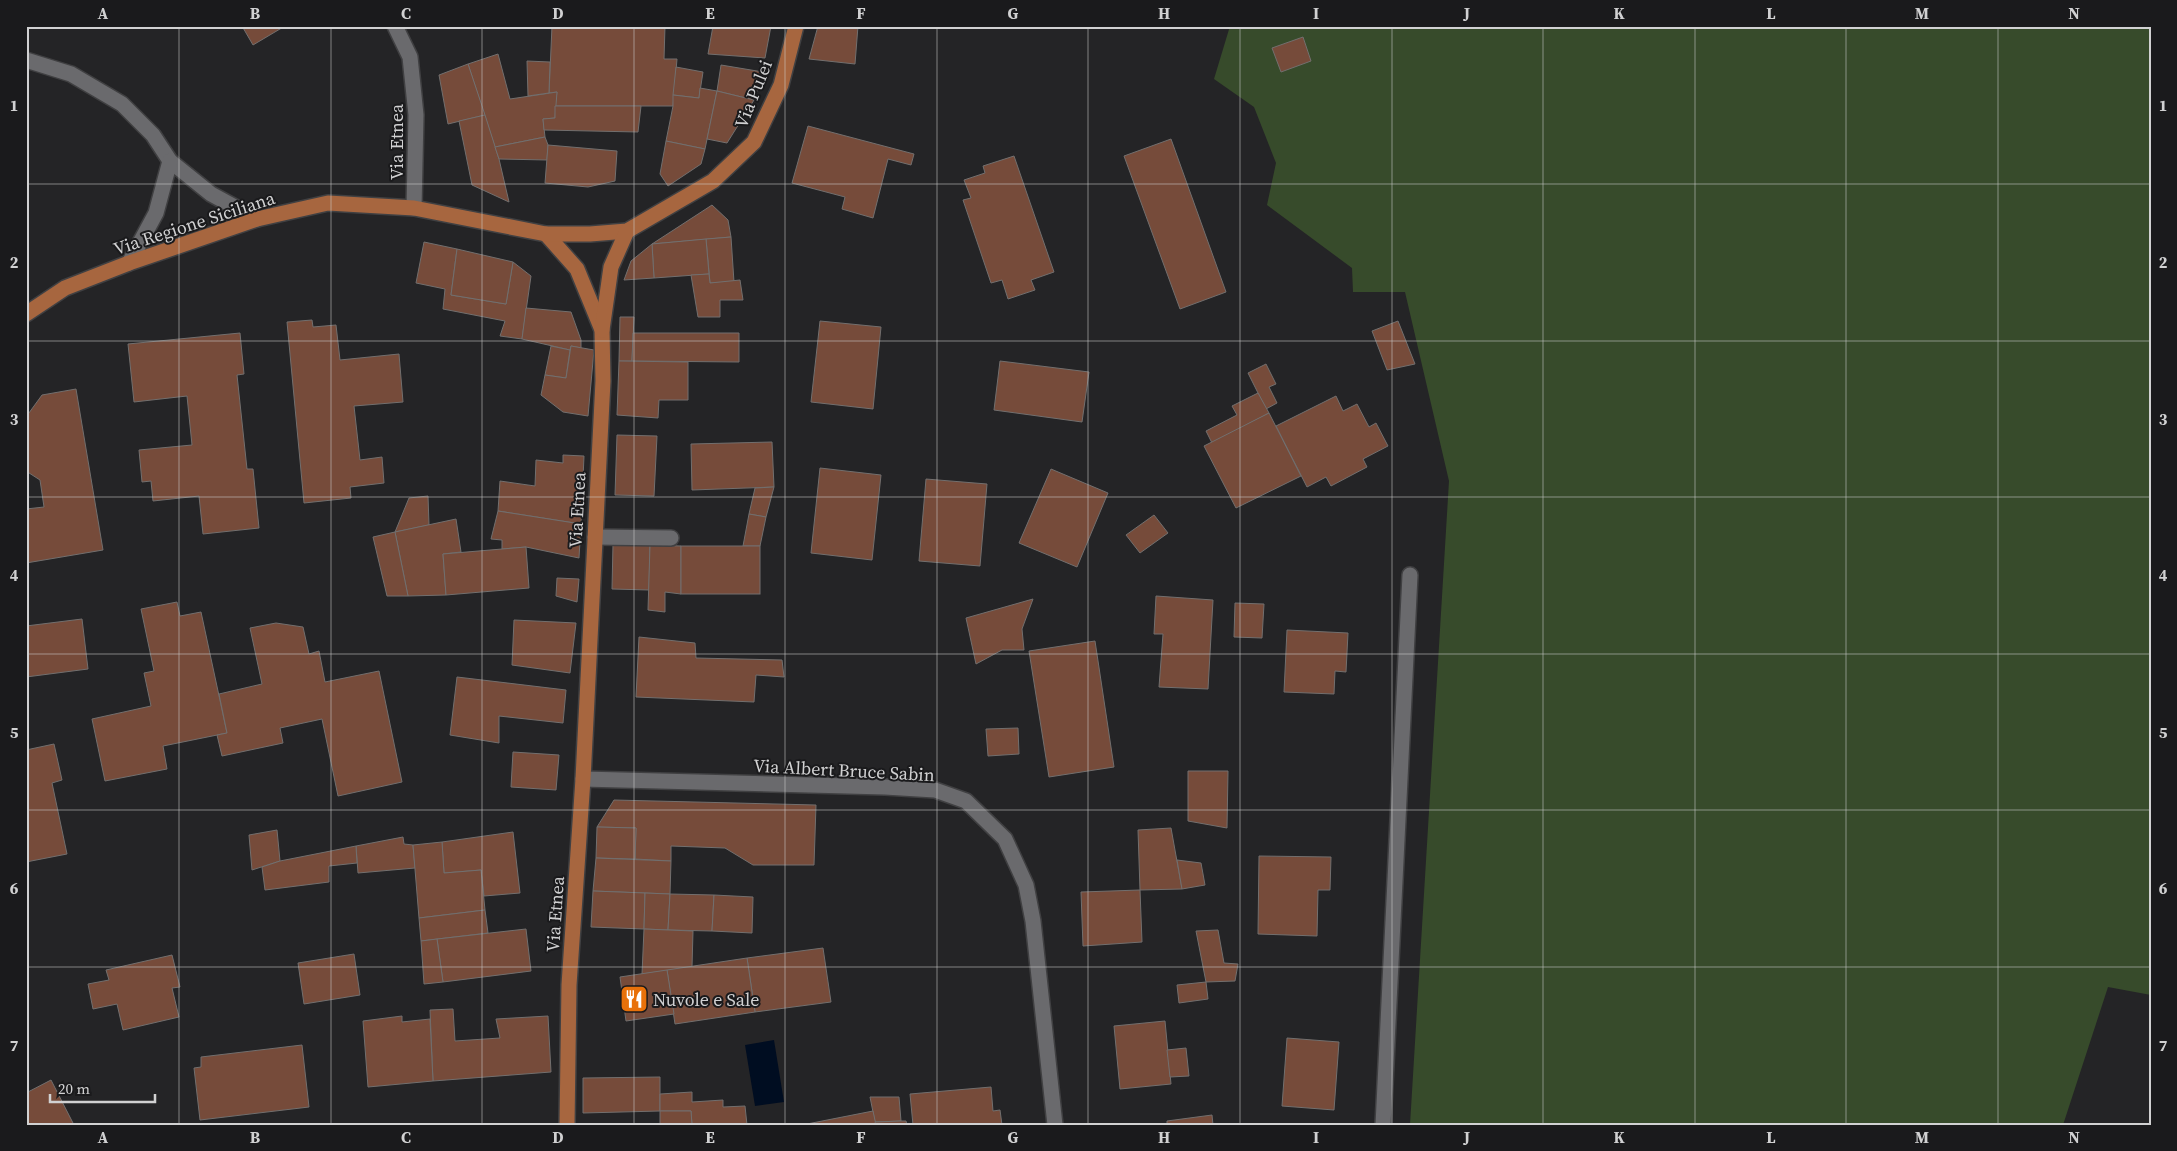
<svg xmlns="http://www.w3.org/2000/svg" width="2177" height="1151" font-family="'Source Serif 4',serif">
	<rect width="100%" height="100%" fill="#242426"/>
	<polygon fill="#374b2b" points="1230,26 2151,26 2151,995 2108,987 2063,1125 1410,1125 1449,481 1405,292 1353,292 1352,268 1267,205 1276,163 1254,107 1214,79"/>
	<polygon fill="#000d21" points="774,1040 784,1102 755,1106 745,1045"/>
	<g fill="#764b3a" stroke="#726f6e">
		<polygon points="242,26 285,26 253,45"/>
		<polygon points="552,26 665,26 664,59 677,59 673,106 555,106 557,92 549,93"/>
		<polygon points="713,26 771,26 765,58 708,54"/>
		<polygon points="818,26 858,26 855,64 809,59"/>
		<polygon points="1303,37 1311,61 1281,72 1272,48"/>
		<polygon points="498,54 510,99 557,92 555,118 543,119 545,137 495,147 468,64"/>
		<polygon points="527,61 550,62 549,93 528,96"/>
		<polygon points="468,64 485,115 448,124 439,75"/>
		<polygon points="721,65 763,72 754,100 717,91"/>
		<polygon points="676,67 703,72 699,98 673,95"/>
		<polygon points="700,88 717,91 705,149 666,141 673,106 673,95 699,98"/>
		<polygon points="717,91 754,100 727,143 707,139"/>
		<polygon points="555,106 641,106 638,132 544,130 543,119 555,118"/>
		<polygon points="485,115 499,159 509,202 472,185 459,121"/>
		<polygon points="808,126 914,154 911,165 888,159 873,218 842,209 845,197 792,183"/>
		<polygon points="545,137 548,145 547,160 499,159 495,147"/>
		<polygon points="1171,139 1226,292 1180,309 1124,156"/>
		<polygon points="666,141 705,149 701,164 668,186 660,174"/>
		<polygon points="548,145 617,151 615,181 588,187 545,183"/>
		<polygon points="1014,156 1054,272 1031,280 1035,290 1008,299 1002,280 991,283 963,200 971,198 964,180 985,173 983,166"/>
		<polygon points="712,205 728,220 731,237 652,244"/>
		<polygon points="731,237 734,282 710,283 706,239"/>
		<polygon points="706,239 709,274 654,278 652,244"/>
		<polygon points="424,242 457,249 451,295 506,304 513,262 531,276 522,339 500,336 505,321 443,309 445,289 416,283"/>
		<polygon points="652,244 654,278 624,280 631,261"/>
		<polygon points="457,249 513,262 506,304 451,295"/>
		<polygon points="709,274 710,283 740,280 743,300 720,300 720,317 698,317 691,275"/>
		<polygon points="526,308 571,312 581,340 581,348 571,346 570,350 522,339"/>
		<polygon points="620,317 634,317 632,361 619,361"/>
		<polygon points="312,320 313,327 336,325 340,360 399,354 403,402 354,406 360,460 382,457 384,483 350,487 351,498 304,503 287,322"/>
		<polygon points="820,321 881,327 873,409 811,402"/>
		<polygon points="1398,321 1415,364 1387,370 1372,331"/>
		<polygon points="240,333 244,374 237,375 247,469 253,469 259,528 203,534 199,496 153,501 151,481 142,482 139,450 192,445 187,396 134,402 128,344"/>
		<polygon points="633,333 739,333 739,362 632,361"/>
		<polygon points="551,346 570,350 566,378 545,375"/>
		<polygon points="571,346 594,350 588,416 563,412 541,395 545,375 566,378"/>
		<polygon points="619,361 688,362 688,400 659,400 658,418 617,415"/>
		<polygon points="1000,361 1089,372 1082,422 994,410"/>
		<polygon points="1266,364 1276,384 1269,387 1277,403 1266,409 1248,373"/>
		<polygon points="76,389 103,550 26,563 26,509 44,507 40,480 26,471 26,417 42,395"/>
		<polygon points="1258,393 1269,413 1212,443 1206,431 1237,415 1232,406"/>
		<polygon points="1336,396 1343,411 1357,404 1369,427 1376,423 1388,446 1363,459 1367,467 1331,486 1326,477 1307,487 1276,426"/>
		<polygon points="1269,413 1301,476 1236,508 1204,446"/>
		<polygon points="617,435 657,436 654,496 615,495"/>
		<polygon points="772,442 774,487 692,490 691,444"/>
		<polygon points="563,455 584,456 581,524 498,511 500,481 535,486 536,460 563,463"/>
		<polygon points="820,468 881,475 872,560 811,553"/>
		<polygon points="1051,469 1108,493 1077,567 1019,543"/>
		<polygon points="926,479 987,484 980,566 919,561"/>
		<polygon points="774,487 766,517 749,514 755,488"/>
		<polygon points="428,496 429,525 395,532 409,498"/>
		<polygon points="498,511 581,524 579,558 526,547 502,549 502,540 491,539"/>
		<polygon points="749,514 766,517 760,546 743,546"/>
		<polygon points="1154,515 1168,533 1140,553 1126,535"/>
		<polygon points="456,519 461,552 443,554 446,595 408,596 395,532"/>
		<polygon points="395,532 408,596 387,596 373,537"/>
		<polygon points="613,544 650,545 649,590 612,589"/>
		<polygon points="650,545 681,546 681,594 665,592 665,612 648,610"/>
		<rect x="681" y="546" width="79" height="48"/>
		<polygon points="526,547 529,588 446,595 443,554"/>
		<polygon points="557,578 579,579 577,602 556,596"/>
		<polygon points="1156,596 1213,600 1208,689 1159,687 1163,634 1154,634"/>
		<polygon points="1033,599 1022,629 1024,650 1002,650 976,664 966,618"/>
		<polygon points="177,602 180,616 201,612 227,733 163,746 167,769 105,781 92,719 151,706 144,673 154,671 141,609"/>
		<polygon points="1235,603 1264,604 1262,638 1234,637"/>
		<polygon points="82,619 88,669 26,677 26,626"/>
		<polygon points="514,620 576,623 570,673 512,665"/>
		<polygon points="276,623 303,627 309,654 319,651 325,682 379,671 402,782 338,796 322,719 280,728 283,743 222,756 217,735 227,733 219,694 262,684 250,628"/>
		<polygon points="1287,630 1348,633 1346,672 1335,671 1334,694 1284,692"/>
		<polygon points="639,637 695,643 696,658 782,660 784,677 756,675 754,702 636,697"/>
		<polygon points="1095,641 1114,767 1049,777 1029,651"/>
		<polygon points="457,677 566,690 563,723 499,716 499,743 450,735"/>
		<polygon points="1018,728 1019,754 988,756 986,729"/>
		<polygon points="54,744 62,780 52,783 67,854 26,862 26,750"/>
		<polygon points="513,752 559,755 556,790 511,787"/>
		<polygon points="1188,771 1228,771 1227,828 1188,821"/>
		<polygon points="614,800 816,805 814,865 753,865 725,848 671,846 671,861 635,859 636,828 597,827"/>
		<polygon points="597,827 636,828 635,859 596,858"/>
		<polygon points="1171,828 1182,889 1140,890 1138,830"/>
		<polygon points="277,830 280,861 252,870 249,835"/>
		<polygon points="513,832 520,893 484,896 481,870 444,873 442,842"/>
		<polygon points="403,837 404,844 413,845 415,868 358,873 356,846"/>
		<polygon points="442,842 444,873 481,870 485,910 419,918 413,845"/>
		<polygon points="356,846 357,863 329,866 329,882 265,890 262,867 280,861"/>
		<polygon points="1259,856 1331,857 1330,890 1318,890 1317,936 1258,934"/>
		<polygon points="596,858 671,861 670,894 593,891"/>
		<polygon points="1177,860 1201,863 1205,885 1182,889"/>
		<polygon points="1140,890 1142,942 1083,946 1081,892"/>
		<polygon points="593,891 645,893 644,929 591,927"/>
		<polygon points="645,893 670,894 668,930 644,929"/>
		<polygon points="670,894 714,895 712,931 668,930"/>
		<polygon points="714,895 753,897 752,933 712,931"/>
		<polygon points="485,910 488,933 421,941 419,918"/>
		<polygon points="526,929 531,971 443,982 437,939"/>
		<polygon points="644,929 693,931 692,967 642,974"/>
		<polygon points="1218,930 1224,963 1238,964 1235,981 1206,982 1196,931"/>
		<polygon points="437,939 443,982 424,984 421,941"/>
		<polygon points="823,948 831,1002 755,1012 747,958"/>
		<polygon points="354,954 360,995 304,1004 298,963"/>
		<polygon points="172,955 180,987 172,988 179,1017 123,1030 117,1004 93,1009 88,984 109,980 106,970"/>
		<polygon points="747,958 755,1012 675,1024 667,970"/>
		<polygon points="667,970 674,1014 626,1021 620,977"/>
		<polygon points="1206,982 1208,999 1179,1003 1177,985"/>
		<polygon points="453,1009 455,1041 500,1038 496,1019 548,1016 551,1072 433,1081 430,1010"/>
		<polygon points="402,1016 402,1022 430,1019 433,1081 368,1087 363,1021"/>
		<polygon points="1165,1021 1171,1084 1120,1089 1114,1026"/>
		<polygon points="1287,1038 1339,1042 1334,1110 1282,1106"/>
		<polygon points="302,1045 309,1107 200,1120 194,1068 201,1067 201,1057"/>
		<polygon points="1186,1048 1189,1076 1170,1077 1167,1050"/>
		<polygon points="660,1077 660,1111 583,1113 583,1078"/>
		<polygon points="51,1080 74,1125 26,1125 26,1093"/>
		<polygon points="991,1087 993,1111 1000,1110 1002,1125 913,1125 910,1094"/>
		<polygon points="692,1092 692,1102 723,1100 723,1107 745,1106 747,1125 692,1125 691,1111 660,1111 660,1094"/>
		<polygon points="870,1097 899,1097 901,1121 875,1122"/>
		<polygon points="660,1111 691,1111 692,1125 660,1125"/>
		<polygon points="873,1111 876,1125 807,1125 807,1124"/>
		<polygon points="1212,1115 1213,1125 1167,1125 1167,1121"/>
		<polygon points="901,1121 906,1121 907,1125 876,1125 875,1122"/>
	</g>
	<g fill="none" stroke-linecap="round" stroke-linejoin="round">
		<defs>
			<g id="minor">
				<polyline points="395,26 410,57 416,115 414,208"/>
				<polyline points="26,60 71,74 122,104 153,135 170,161 211,194 257,219"/>
				<polyline points="129,263 156,213 170,161"/>
				<polyline points="595,537 671,538"/>
				<polyline points="583,779 885,787 935,790 966,801 1005,839 1026,885 1033,921 1055,1125"/>
				<polyline points="1383,1125 1410,575"/>
			</g>
			<g id="major">
				<polyline points="546,234 577,269 602,330 603,381 583,779 569,985 567,1125"/>
				<polyline points="26,314 65,288 129,263 257,219 328,203 414,208 546,234 590,234 627,231 713,181 754,142 781,85 796,26"/>
				<polyline points="602,330 611,267 627,231"/>
			</g>
		</defs>
		<use href="#minor" stroke="#404042" stroke-width="18"/>
		<use href="#major" stroke="#404042" stroke-width="18"/>
		<use href="#minor" stroke="#6a6a6d" stroke-width="15"/>
		<use href="#major" stroke="#a7663f" stroke-width="15"/>
	</g>
	<path fill="none" stroke="#d1d1d2" stroke-width="1" stroke-opacity="0.55" d="M 179,26 L 179,1125M 331,26 L 331,1125M 482,26 L 482,1125M 634,26 L 634,1125M 785,26 L 785,1125M 937,26 L 937,1125M 1088,26 L 1088,1125M 1240,26 L 1240,1125M 1392,26 L 1392,1125M 1543,26 L 1543,1125M 1695,26 L 1695,1125M 1846,26 L 1846,1125M 1998,26 L 1998,1125M 26,184 L 2151,184M 26,341 L 2151,341M 26,497 L 2151,497M 26,654 L 2151,654M 26,810 L 2151,810M 26,967 L 2151,967"/>
	<defs>
		<symbol id="restaurant-square" viewBox="-11 -11 22 22"><rect x="-9" y="-9" width="18" height="18" rx="4" fill="#e8710a" stroke="#1a1a1c"/><path d="M-5-6h1v4h1v-4h1v4h1v-4h1v5L-1.5 .5V6h-2V.5L-5-1ZM5-6V6H3V1.5H1.5Q1.5-4 5-6Z" fill="#fff"/></symbol>
	</defs>
	<g fill-rule="evenodd">
		<use href="#restaurant-square" x="618" y="983" width="32" height="32"/>
	</g>
	<g text-anchor="middle" dominant-baseline="central" stroke-width="4" stroke-linejoin="round" paint-order="stroke">
		<g font-size="18" fill="#d1d1d2" stroke="#1a1a1c">
			<text transform="translate(753 94) rotate(-68)">Via Pulei</text>
			<text transform="translate(396 142) rotate(-90)">Via Etnea</text>
			<text transform="translate(194 223) rotate(-18)">Via Regione Siciliana</text>
			<text transform="translate(577 510) rotate(-87)">Via Etnea</text>
			<text transform="translate(844 770) rotate(3)">Via Albert Bruce Sabin</text>
			<text transform="translate(555 914) rotate(-86)">Via Etnea</text>
		</g>
		<g font-size="18" fill="#d1d1d2" stroke="#1a1a1c" text-anchor="start">
			<text x="653" y="999">Nuvole e Sale</text>
		</g>
	</g>
	<rect width="2177" height="1151" fill="none" stroke="#1a1a1c" stroke-width="55"/>
	<path d="M50 1094v8h105v-8" fill="none" stroke="#d1d1d2" stroke-width="2.5"/>
	<text x="58" y="1094" font-size="15" fill="#d1d1d2" stroke="#1a1a1c" stroke-width="4" paint-order="stroke">20 m</text>
	<rect x="28" y="28" width="2122" height="1096" fill="none" stroke="#d1d1d2" stroke-width="2"/>
	<g font-size="16" text-anchor="middle" font-weight="bold" fill="#d1d1d2">
		<text x="103" y="19">A</text>
		<text x="255" y="19">B</text>
		<text x="406" y="19">C</text>
		<text x="558" y="19">D</text>
		<text x="710" y="19">E</text>
		<text x="861" y="19">F</text>
		<text x="1013" y="19">G</text>
		<text x="1164" y="19">H</text>
		<text x="1316" y="19">I</text>
		<text x="1467" y="19">J</text>
		<text x="1619" y="19">K</text>
		<text x="1771" y="19">L</text>
		<text x="1922" y="19">M</text>
		<text x="2074" y="19">N</text>
		<text x="14" y="111">1</text>
		<text x="2163" y="111">1</text>
		<text x="14" y="268">2</text>
		<text x="2163" y="268">2</text>
		<text x="14" y="425">3</text>
		<text x="2163" y="425">3</text>
		<text x="14" y="581">4</text>
		<text x="2163" y="581">4</text>
		<text x="14" y="738">5</text>
		<text x="2163" y="738">5</text>
		<text x="14" y="894">6</text>
		<text x="2163" y="894">6</text>
		<text x="14" y="1051">7</text>
		<text x="2163" y="1051">7</text>
		<text x="103" y="1143">A</text>
		<text x="255" y="1143">B</text>
		<text x="406" y="1143">C</text>
		<text x="558" y="1143">D</text>
		<text x="710" y="1143">E</text>
		<text x="861" y="1143">F</text>
		<text x="1013" y="1143">G</text>
		<text x="1164" y="1143">H</text>
		<text x="1316" y="1143">I</text>
		<text x="1467" y="1143">J</text>
		<text x="1619" y="1143">K</text>
		<text x="1771" y="1143">L</text>
		<text x="1922" y="1143">M</text>
		<text x="2074" y="1143">N</text>
	</g>
</svg>
